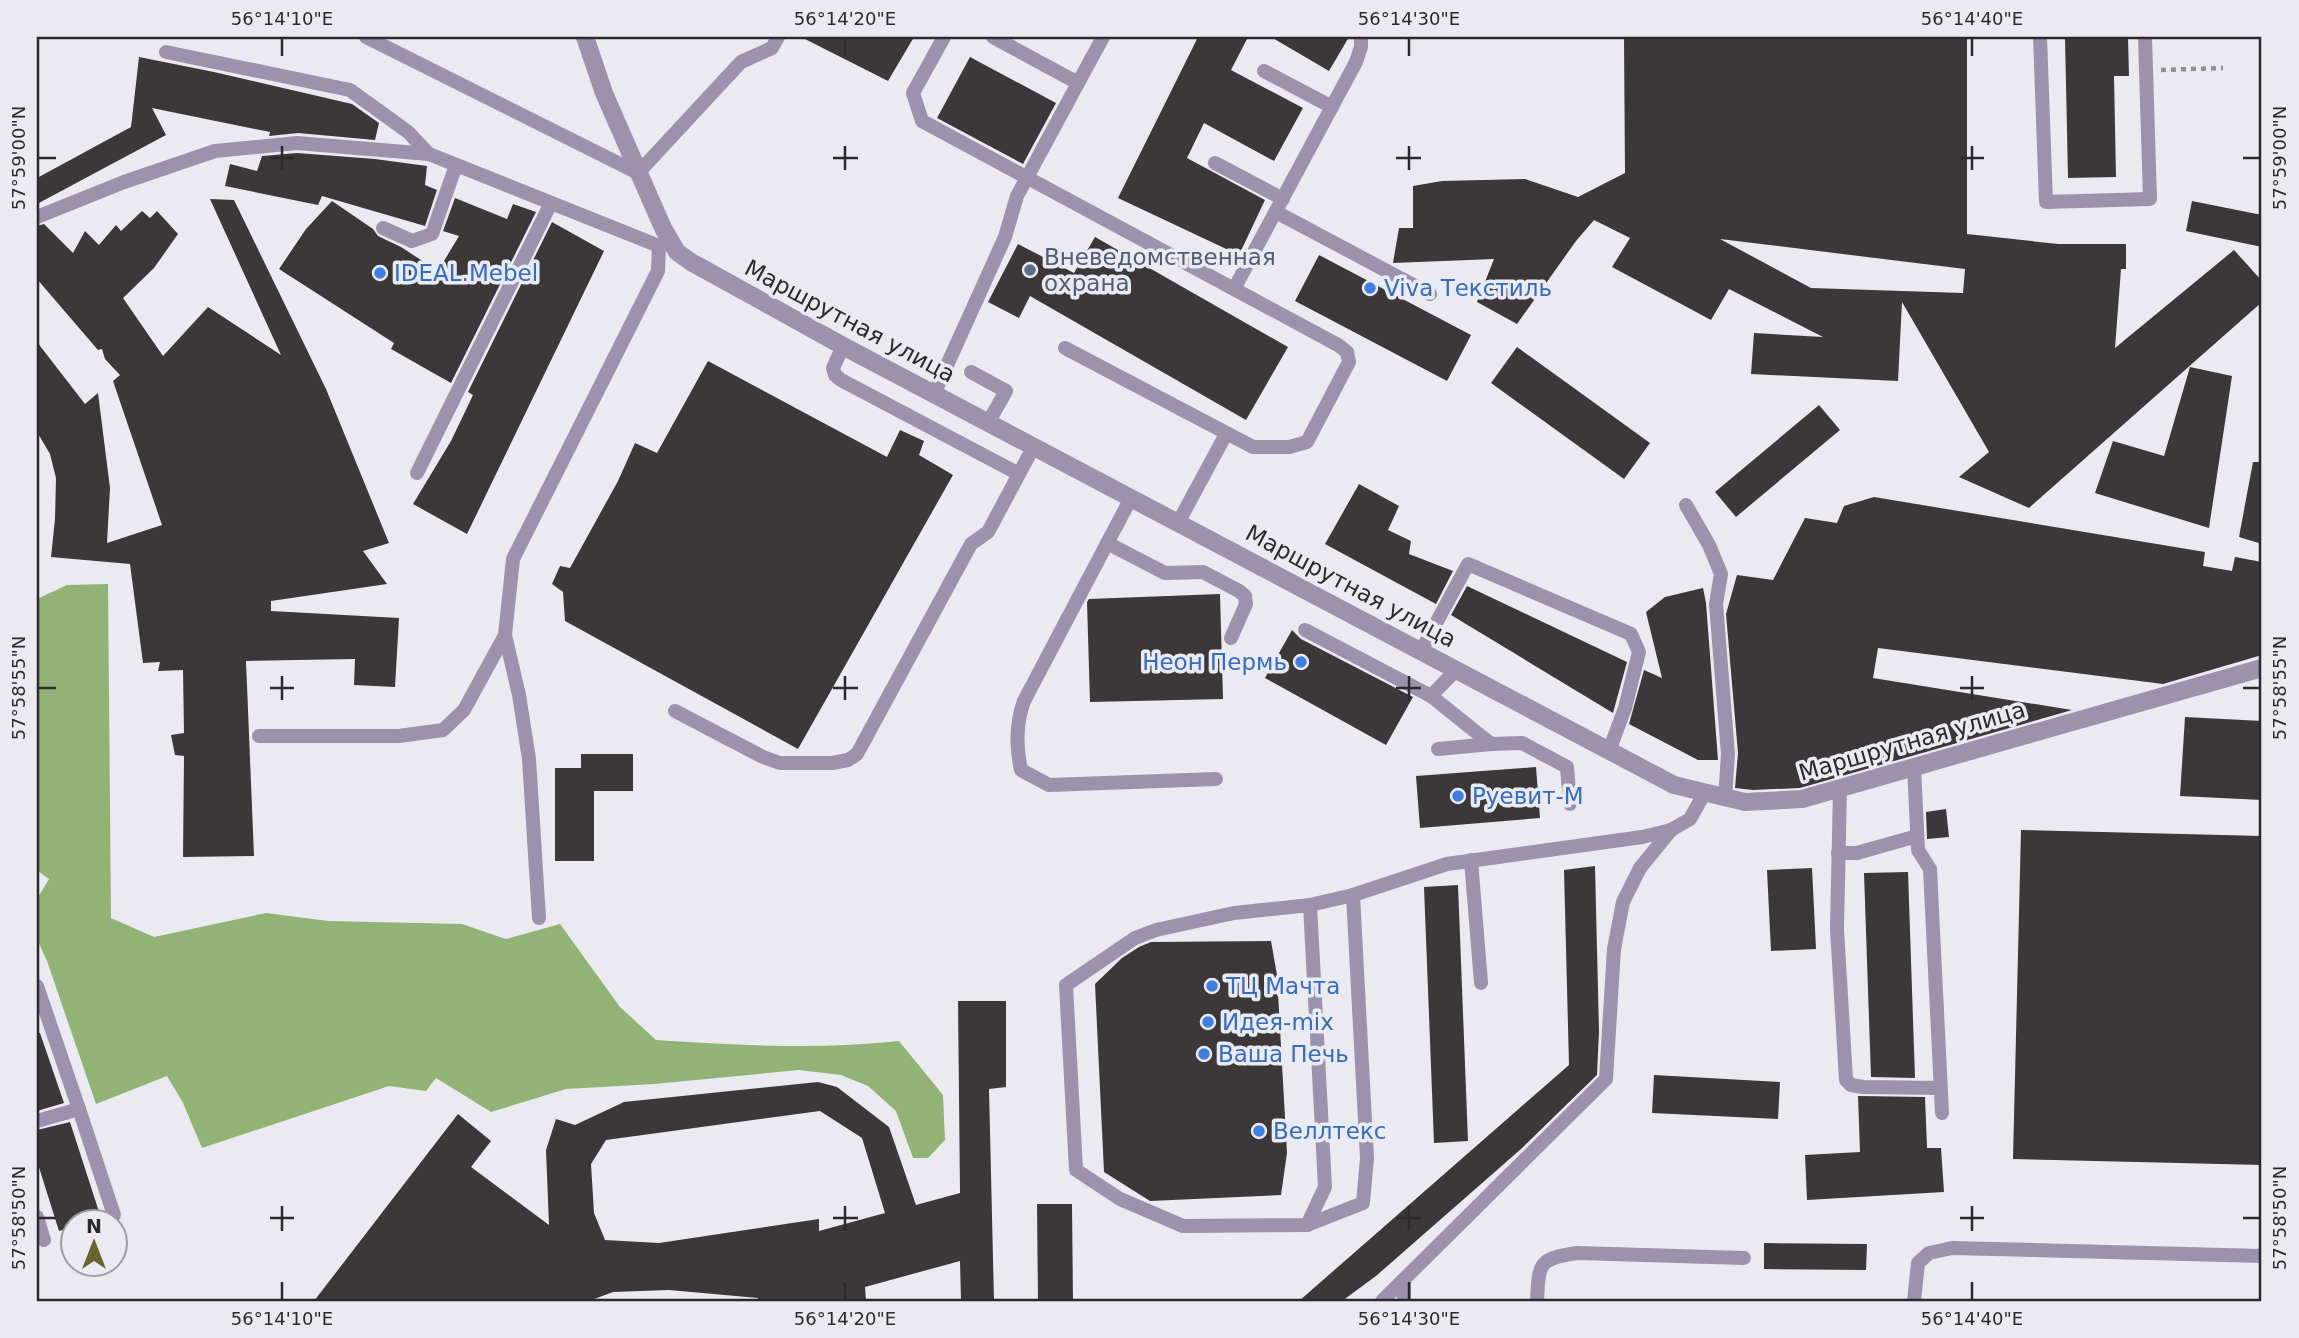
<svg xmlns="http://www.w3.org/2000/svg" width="2299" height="1338" font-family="'DejaVu Sans',sans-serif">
	<rect width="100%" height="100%" fill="#eaeaf0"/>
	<path fill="#91b376" d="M 108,584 L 111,918 L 154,937 L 266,913 L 328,921 L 462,924 L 506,939 L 560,924 L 620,1007 L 656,1040 C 736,1045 819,1050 899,1041 L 943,1095 L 945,1140 L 928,1158 L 913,1158 L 896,1111 L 868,1086 L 841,1075 L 799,1070 L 654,1084 L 566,1089 L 491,1112 L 436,1078 L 426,1091 L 389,1086 L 202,1148 L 183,1103 L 167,1076 L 96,1104 L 47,961 L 37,939 L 37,899 L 49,879 L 38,871 L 37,863 L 37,599 L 67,585 Z"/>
	<g fill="#3c383a" fill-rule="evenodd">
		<polygon points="801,37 914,37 888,81"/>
		<polygon points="1198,37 1248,37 1231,70 1303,108 1274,161 1204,123 1187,158 1265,200 1239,255 1118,198"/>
		<polygon points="1271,37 1349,37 1329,71"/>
		<path d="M 1624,37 L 1967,37 L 1967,234 L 2058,244 L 2126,244 L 2126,269 L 2121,269 L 2115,348 L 2234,250 L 2262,281 L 2262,302 L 2029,508 L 1959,477 L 1989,452 L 1902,302 L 1898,381 L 1751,374 L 1754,333 L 1823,337 L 1729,289 L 1711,320 L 1612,267 L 1630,238 L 1594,220 L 1576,241 L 1517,324 L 1477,302 L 1494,259 L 1393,263 L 1399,228 L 1413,228 L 1413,186 L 1442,181 L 1525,179 L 1578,197 L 1625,173 ZM 1720,239 L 1965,269 L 1963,293 L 1811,288 Z"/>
		<polygon points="2065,37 2128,37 2129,76 2114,76 2116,177 2068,178"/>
		<polygon points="139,57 214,72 352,104 379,123 375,140 298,133 269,136 270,132 152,108 166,135 37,204 37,178 131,127"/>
		<polygon points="970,57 1056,103 1023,164 937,118"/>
		<polygon points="297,153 375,159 427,166 425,185 437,190 425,226 322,196 318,205 225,186 230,164 257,171 262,156"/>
		<polygon points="455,198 507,219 513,204 536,212 451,383 391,349 394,343 279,269 306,229 332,201 373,229 378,236 401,247 438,271 459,236 443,231"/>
		<polygon points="210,199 234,200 326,389 389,543 363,551 387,584 271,601 271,611 399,618 395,687 354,685 355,659 246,661 254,856 183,857 184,756 175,755 171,735 184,733 183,670 158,671 160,662 143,663 130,564 51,557 55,519 56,478 50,454 37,432 37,342 85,404 98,393 110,488 107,543 162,525 113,381 120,375 105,359 102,349 98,350 37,279 37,226 44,224 73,253 85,231 99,245 116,225 121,231 142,211 150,218 157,211 178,234 154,268 123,298 163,356 208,307 281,355"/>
		<polygon points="2192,201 2262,215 2262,247 2186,231"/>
		<polygon points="552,222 604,251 467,534 413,504 451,441 473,395 468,392"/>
		<polygon points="1095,237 1288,347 1246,420 1030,296 1019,318 988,302 1018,244 1074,273"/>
		<polygon points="1319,255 1471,335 1447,381 1295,301"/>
		<polygon points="1517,347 1650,443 1624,479 1491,383"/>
		<polygon points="708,361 887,457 900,430 924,441 919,455 953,475 798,749 565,621 563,592 552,584 560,566 570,568 618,481 635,443 657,453"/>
		<polygon points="2190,367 2232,376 2209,528 2095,493 2113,441 2164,456"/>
		<polygon points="1819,405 1840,430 1736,517 1715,492"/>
		<polygon points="2253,462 2262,462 2262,544 2239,537"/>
		<polygon points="1359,484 1399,506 1388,530 1411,541 1409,554 1453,571 1436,604 1325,544"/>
		<polygon points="1874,497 2205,552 2203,566 2232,571 2235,557 2262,562 2262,655 2163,684 1878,648 1873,678 2072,710 1800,788 1753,790 1735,788 1738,753 1726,614 1737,575 1773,580 1805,518 1837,523 1844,506"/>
		<polygon points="1467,586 1627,662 1613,713 1451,615"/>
		<polygon points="1703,588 1706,603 1718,760 1698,760 1629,724 1644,670 1662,678 1646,612 1665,597"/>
		<polygon points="1220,594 1223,699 1090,702 1087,602 1089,599"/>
		<polygon points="1292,630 1301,639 1413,697 1386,745 1265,678"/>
		<polygon points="2185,717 2262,721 2262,800 2180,796"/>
		<polygon points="581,754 633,754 633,791 594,791 594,861 555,861 555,768 581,768"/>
		<polygon points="1536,767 1540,818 1420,828 1416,776"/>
		<polygon points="1946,809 1949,837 1927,839 1926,812"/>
		<polygon points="2021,830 2262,836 2262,1165 2013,1159"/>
		<polygon points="1595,866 1599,1031 1597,1075 1521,1149 1376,1276 1342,1301 1299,1301 1569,1065 1564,870"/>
		<polygon points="1812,868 1816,949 1771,951 1767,870"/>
		<polygon points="1908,872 1915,1078 1871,1077 1864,873"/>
		<polygon points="1458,885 1468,1141 1434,1143 1424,887"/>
		<polygon points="1271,941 1277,975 1287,1153 1281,1195 1150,1201 1104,1172 1095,984 1122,958 1139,947 1151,942"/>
		<path d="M 958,1001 L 1006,1001 L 1006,1087 L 989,1089 L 994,1301 L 961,1301 L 960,1261 L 865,1287 L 866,1301 L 757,1301 L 758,1298 L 669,1290 L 613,1292 L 589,1301 L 314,1301 L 458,1114 L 491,1141 L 471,1167 L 549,1225 L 546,1150 L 556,1119 L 575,1125 L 624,1102 L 818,1082 L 837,1087 L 889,1127 L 916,1205 L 960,1193 ZM 820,1111 L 862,1138 L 885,1213 L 819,1231 L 819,1219 L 659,1243 L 605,1240 L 594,1213 L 591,1164 L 606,1140 Z"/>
		<polygon points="37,1033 40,1033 64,1103 37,1111"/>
		<polygon points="1654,1075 1780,1082 1778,1119 1652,1113"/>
		<polygon points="1858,1096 1925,1097 1927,1148 1941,1148 1944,1192 1807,1200 1805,1155 1860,1152"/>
		<polygon points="70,1122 101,1218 87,1222 74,1222 74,1227 59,1231 37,1161 37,1130"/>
		<polygon points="1037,1204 1072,1204 1073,1301 1038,1301"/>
		<polygon points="1764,1243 1867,1244 1866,1270 1764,1269"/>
	</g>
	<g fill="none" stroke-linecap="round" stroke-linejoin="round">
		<polyline stroke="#919195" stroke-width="4.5" stroke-dasharray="5 5" stroke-linecap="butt" points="2161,70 2223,68"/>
		<g stroke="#9d92ad" stroke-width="14">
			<polyline points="366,37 638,173 741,62 772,48 778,37"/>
			<polyline points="944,37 913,93 922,121 1338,345 1347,352 1349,362 1307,442 1289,447 1253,447 1065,348"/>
			<polyline points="993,37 1078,83"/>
			<polyline points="2040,37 2046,202 2150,199 2145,37"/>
			<polyline points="166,52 350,90 408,132 429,154 659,246 658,271 513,559 505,635 519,695 529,759 539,918"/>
			<polyline points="1264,71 1332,107"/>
			<polyline points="1215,163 1283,199"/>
			<polyline points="1276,212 1430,294"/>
			<polyline points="37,217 124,182 215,151 297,143 429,154"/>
			<polyline points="383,228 412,241 432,234 456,165"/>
			<polyline points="1234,289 1356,62 1361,47 1361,37"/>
			<polyline points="843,346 833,368 835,375 841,380 1019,474"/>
			<polyline points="971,372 1006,391 988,423"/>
			<polyline points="934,394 1005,237 1017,196 1103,37"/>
			<polyline points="417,473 551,203"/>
			<path d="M 1131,498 L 1024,701 C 1016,723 1016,747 1021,770 L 1049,785 L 1216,779"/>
			<polyline points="1686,505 1709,545 1721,574 1716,604 1728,754 1725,798"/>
			<polyline points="1178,523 1226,434"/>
			<polyline points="1107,543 1165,573 1203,572 1239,591 1245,596 1246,604 1231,638"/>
			<polyline points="1305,630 1431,696 1491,744 1438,749"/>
			<polyline points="1421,651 1468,564 1631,634 1639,652 1625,708 1609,751"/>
			<polyline points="1431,696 1456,670"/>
			<polyline points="675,711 763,757 780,763 832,763 848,760 857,754 971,544 988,532 1034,446"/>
			<polyline points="259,736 399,736 443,730 464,710 505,635"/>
			<polyline points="1491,744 1522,743 1567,767 1570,804"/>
			<polyline points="1914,767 1918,850 1930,869 1942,1113"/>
			<polyline points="1840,788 1837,929 1846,1080 1851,1085 1863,1087 1940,1088"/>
			<polyline points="1838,853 1857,853 1917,836"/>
			<polyline points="1471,860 1481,983"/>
			<polyline points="1310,905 1325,1187 1307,1225 1183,1226 1120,1199 1076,1170 1066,985 1135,938 1156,930 1234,913 1310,905 1353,895 1447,864 1642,837 1671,830"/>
			<polyline points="37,986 79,1109 37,1121"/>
			<polyline points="79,1109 114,1215"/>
			<polyline points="37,1217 44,1240"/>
			<polyline points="1307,1225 1363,1203 1367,1158 1353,895"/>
			<polyline points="1404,1280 1404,1301"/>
			<polyline points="1382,1301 1606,1079 1614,949 1623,902 1640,868 1671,830 1690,819 1704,794"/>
			<path d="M 1537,1301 C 1539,1263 1538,1259 1577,1253 L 1744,1258"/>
			<polyline points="1914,1301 1918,1263 1929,1253 1952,1248 2262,1256"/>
		</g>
		<polyline stroke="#9d92ad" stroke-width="18" points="585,37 604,93 663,228 677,252 691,262 843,346 1674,785 1745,802 1802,799 2262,668"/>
	</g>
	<path fill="none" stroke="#2a2a2c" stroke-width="2.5" d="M 282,38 L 282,56M 845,38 L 845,56M 1409,38 L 1409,56M 1972,38 L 1972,56M 282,146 L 282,170M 845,146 L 845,170M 1409,146 L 1409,170M 1972,146 L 1972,170M 38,158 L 56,158M 270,158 L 294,158M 833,158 L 858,158M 1396,158 L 1421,158M 1960,158 L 1984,158M 2243,158 L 2260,158M 282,676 L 282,700M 845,676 L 845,700M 1409,676 L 1409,700M 1972,676 L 1972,700M 38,688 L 56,688M 270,688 L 294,688M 833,688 L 858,688M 1396,688 L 1421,688M 1960,688 L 1984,688M 2243,688 L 2260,688M 282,1206 L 282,1231M 845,1206 L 845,1231M 1409,1206 L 1409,1231M 1972,1206 L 1972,1231M 38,1218 L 56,1218M 270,1218 L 294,1218M 833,1218 L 858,1218M 1396,1218 L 1421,1218M 1960,1218 L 1984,1218M 2243,1218 L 2260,1218M 282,1282 L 282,1300M 845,1282 L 845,1300M 1409,1282 L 1409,1300M 1972,1282 L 1972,1300"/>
	<circle fill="#5c6f8a" stroke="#eaeaf0" stroke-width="2.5" cx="1030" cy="270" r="7"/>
	<g fill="#3f7fe0" stroke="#eaeaf0" stroke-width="2.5">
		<circle cx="380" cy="273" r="7"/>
		<circle cx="1370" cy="288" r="7"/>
		<circle cx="1301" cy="662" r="7"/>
		<circle cx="1458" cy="796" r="7"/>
		<circle cx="1212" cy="986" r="7"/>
		<circle cx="1208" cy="1022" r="7"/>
		<circle cx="1204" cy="1054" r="7"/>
		<circle cx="1259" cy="1131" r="7"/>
	</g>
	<g text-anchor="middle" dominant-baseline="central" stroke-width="7" stroke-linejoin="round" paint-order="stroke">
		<g font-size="23" fill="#4e5e75" stroke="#eaeaf0" text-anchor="start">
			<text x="1044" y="257">Вневедомственная<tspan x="1044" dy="26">охрана</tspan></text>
		</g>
		<g font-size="23" fill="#366cbe" stroke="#eaeaf0" text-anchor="start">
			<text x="394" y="273">IDEAL.Mebel</text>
			<text x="1384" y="288">Viva Текстиль</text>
			<text x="1287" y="662" text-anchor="end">Неон Пермь</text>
			<text x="1472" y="796">Руевит-М</text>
			<text x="1226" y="986">ТЦ Мачта</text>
			<text x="1222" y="1022">Идея-mix</text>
			<text x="1218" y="1054">Ваша Печь</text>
			<text x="1273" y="1131">Веллтекс</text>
		</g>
		<g font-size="23" fill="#2a2a2c" stroke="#eaeaf0">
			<text transform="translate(850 321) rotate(28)">Маршрутная улица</text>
			<text transform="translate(1351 586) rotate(28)">Маршрутная улица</text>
			<text transform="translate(1912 741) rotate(-16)">Маршрутная улица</text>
		</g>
	</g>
	<rect width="2299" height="1338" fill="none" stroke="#eaeaf0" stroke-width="77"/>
	<g transform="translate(94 1243)"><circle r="33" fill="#eaeaf0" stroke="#9d9da2" stroke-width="2"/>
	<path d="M0-5L12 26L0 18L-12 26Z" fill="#676431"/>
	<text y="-10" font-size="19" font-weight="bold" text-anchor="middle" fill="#2a2a2c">N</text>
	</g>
	<rect x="38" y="38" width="2222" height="1262" fill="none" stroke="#2a2a2c" stroke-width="2.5"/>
	<g font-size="18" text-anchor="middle" fill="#2a2a2c">
		<text x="282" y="25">56°14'10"E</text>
		<text x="845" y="25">56°14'20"E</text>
		<text x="1409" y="25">56°14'30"E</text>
		<text x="1972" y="25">56°14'40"E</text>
		<text transform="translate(19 158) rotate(-90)" y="6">57°59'00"N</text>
		<text transform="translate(2280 158) rotate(-90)" y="6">57°59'00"N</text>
		<text transform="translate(19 688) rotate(-90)" y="6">57°58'55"N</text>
		<text transform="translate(2280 688) rotate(-90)" y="6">57°58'55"N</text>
		<text transform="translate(19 1218) rotate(-90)" y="6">57°58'50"N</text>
		<text transform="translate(2280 1218) rotate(-90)" y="6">57°58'50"N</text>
		<text x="282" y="1325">56°14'10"E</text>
		<text x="845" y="1325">56°14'20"E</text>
		<text x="1409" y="1325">56°14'30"E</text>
		<text x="1972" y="1325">56°14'40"E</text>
	</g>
</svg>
